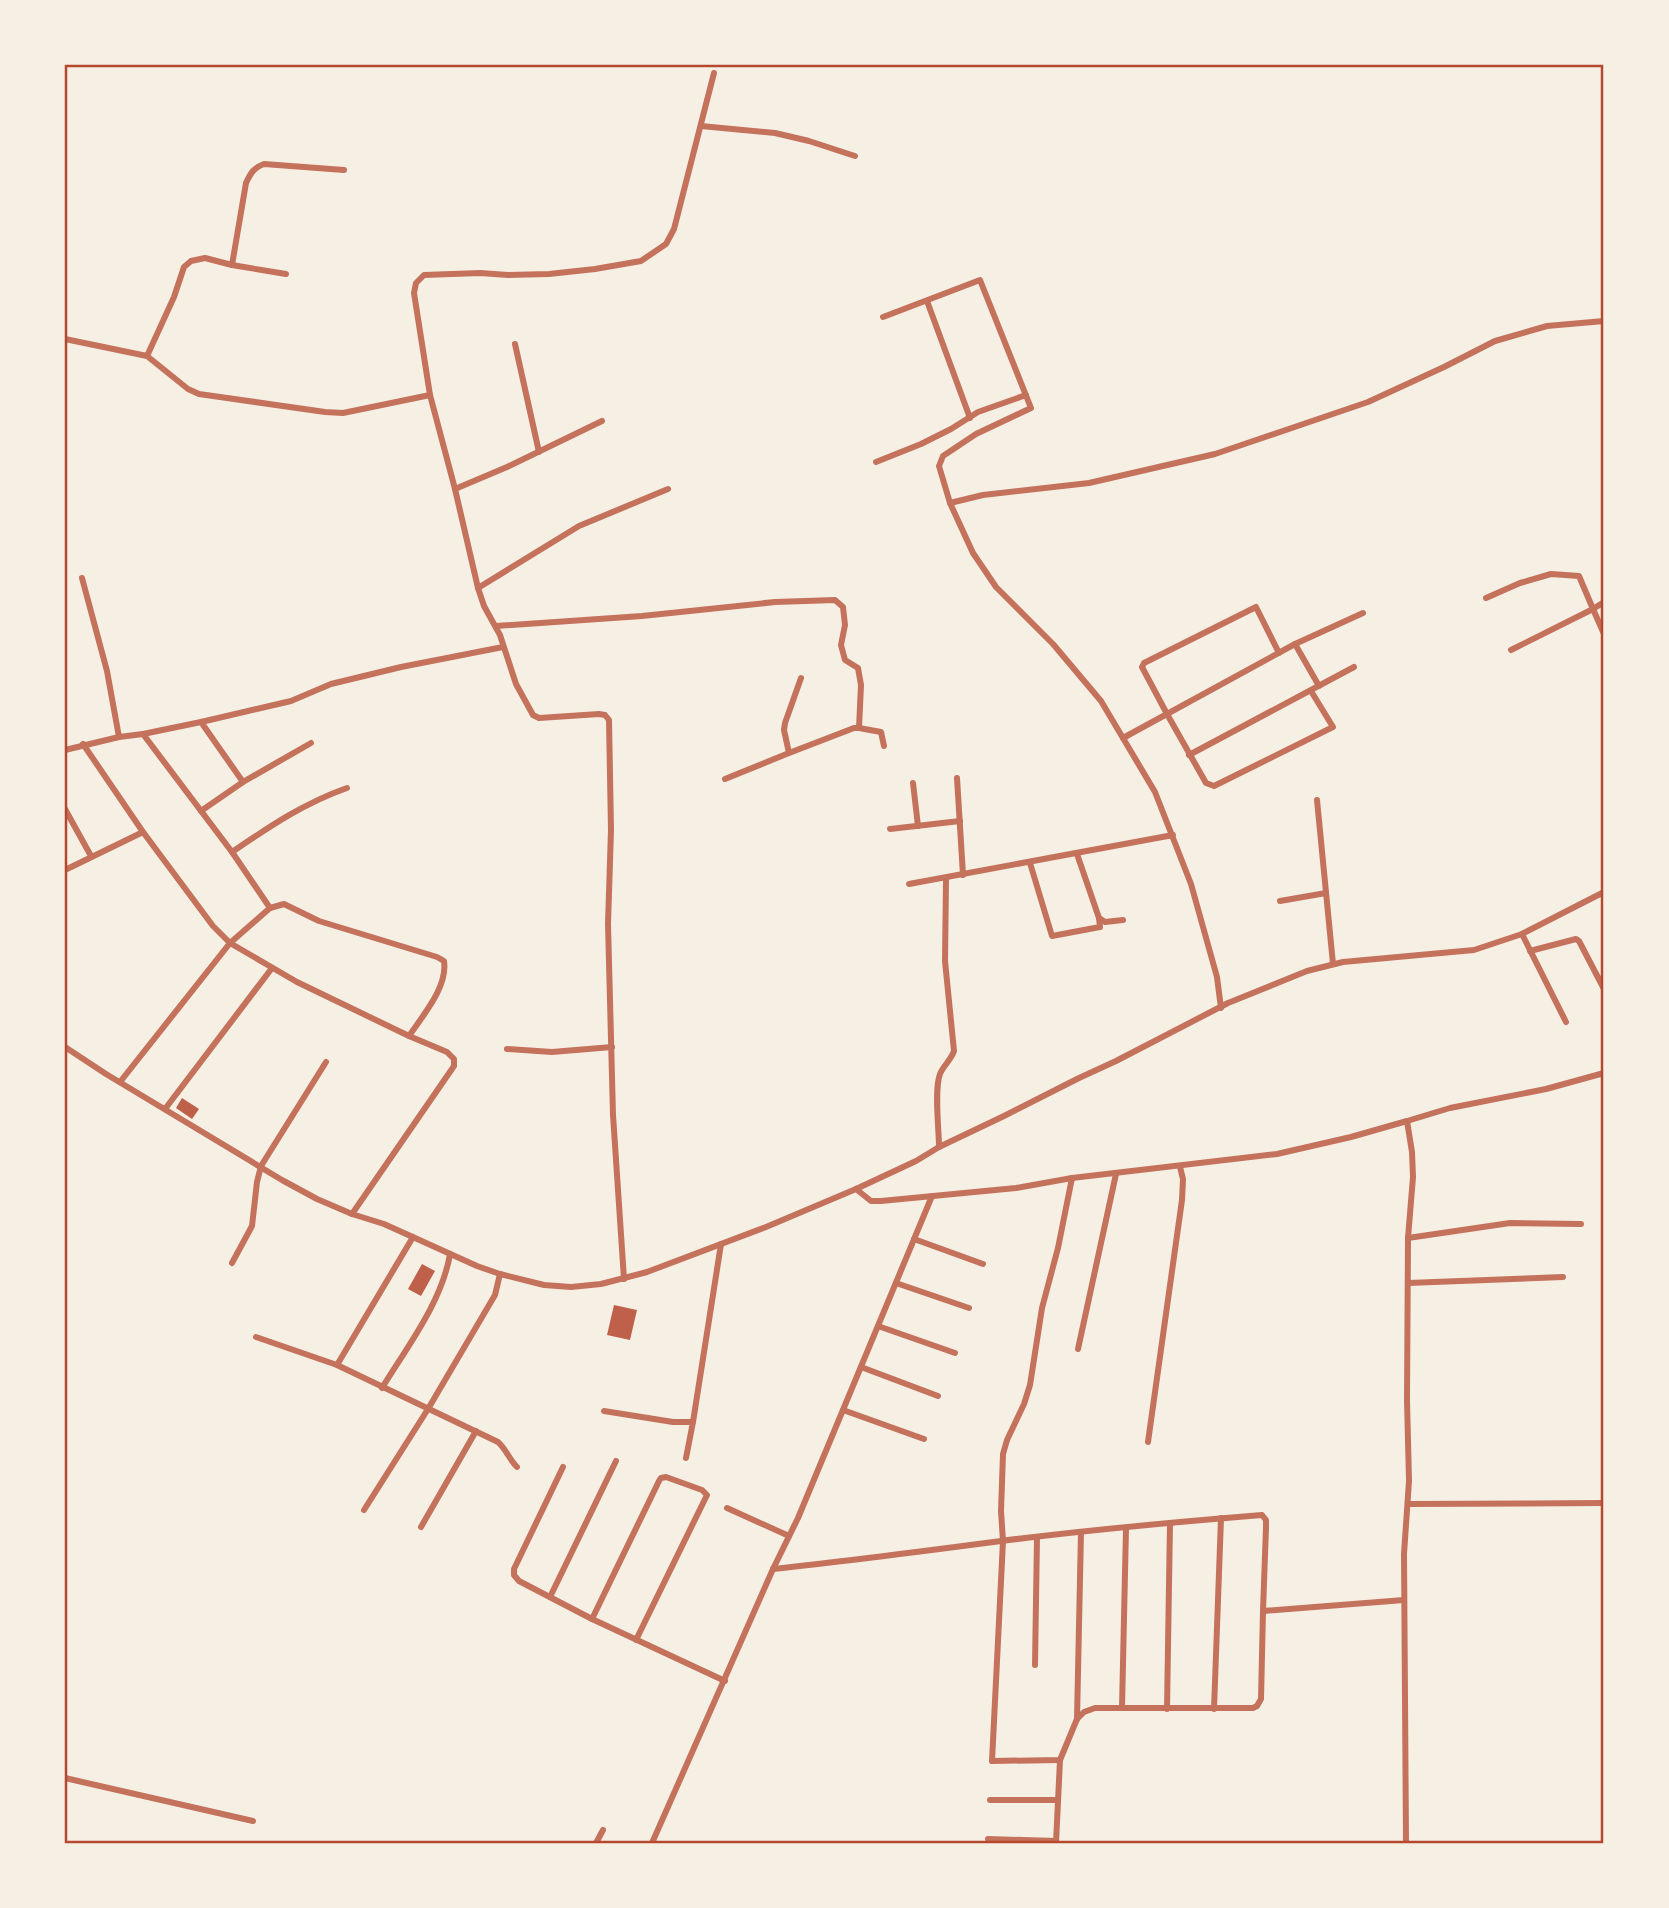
<svg xmlns="http://www.w3.org/2000/svg" width="1669" height="1908" font-family="'Golos Text',sans-serif">
	<rect width="100%" height="100%" fill="#f6efe4"/>
	<g fill="#bf614a">
		<polygon points="182,1098 199,1109 192,1119 176,1108"/>
		<polygon points="422,1264 435,1271 421,1296 408,1289"/>
		<polygon points="614,1305 637,1310 630,1340 607,1335"/>
	</g>
	<g fill="none" stroke-linecap="round" stroke-linejoin="round">
		<g stroke="#c5725c" stroke-width="6">
			<polyline points="701,126 775,133 809,141 855,156"/>
			<path d="M 232,265 L 246,183 C 251,172 254,168 264,164 L 344,170"/>
			<polyline points="927,301 970,418"/>
			<polyline points="883,317 980,280 1031,408 976,434 943,456 939,466 950,503 973,553 996,587 1053,644 1101,701 1155,792 1191,884 1217,977 1221,1008"/>
			<polyline points="65,339 147,356 174,297 184,267 191,261 205,258 232,265 286,274"/>
			<polyline points="515,344 539,452"/>
			<polyline points="147,356 188,389 199,394 325,412 343,413 430,395"/>
			<polyline points="876,462 921,444 951,429 978,412 1026,395"/>
			<polyline points="455,489 507,467 602,421"/>
			<polyline points="950,503 983,495 1089,483 1215,454 1368,402 1444,367 1495,341 1547,326 1604,321"/>
			<polyline points="82,578 107,671 119,737"/>
			<polyline points="478,588 579,526 668,489"/>
			<polyline points="1486,598 1520,583 1551,574 1579,576 1593,609 1511,650"/>
			<polyline points="1604,602 1593,609 1604,634"/>
			<polyline points="496,626 642,616 775,602 835,600 843,607 845,625 841,645 845,660 858,668 861,685 859,728"/>
			<polyline points="1295,644 1319,686"/>
			<polyline points="1279,653 1256,607 1144,663 1142,667 1167,714 1206,783 1214,786 1333,727 1311,691"/>
			<polyline points="201,722 243,782"/>
			<polyline points="143,734 201,722 291,701 331,684 401,667 503,647"/>
			<polyline points="1123,738 1295,644 1363,613"/>
			<polyline points="83,744 143,832 213,926 230,943 297,982 409,1036 447,1052 454,1059 454,1066 352,1214"/>
			<polyline points="65,750 119,737 143,734 232,852 270,908"/>
			<polyline points="789,753 784,730 785,723 801,678"/>
			<polyline points="1189,755 1354,667"/>
			<polyline points="957,778 963,875"/>
			<polyline points="725,779 789,753 854,728 859,728 881,732 884,746"/>
			<polyline points="913,783 918,826"/>
			<polyline points="1317,800 1333,964"/>
			<polyline points="65,809 91,856"/>
			<polyline points="201,811 243,782 311,743"/>
			<polyline points="890,829 960,821"/>
			<path d="M 232,852 C 269,827 304,803 347,788"/>
			<polyline points="1077,854 1099,918 1105,922 1123,920"/>
			<polyline points="1030,863 1052,936 1100,927 1099,918"/>
			<polyline points="65,870 143,832"/>
			<polyline points="909,884 1173,835"/>
			<polyline points="1280,901 1326,893"/>
			<polyline points="1522,934 1566,1022"/>
			<polyline points="1530,951 1576,939 1579,941 1604,989"/>
			<polyline points="65,1047 106,1074 282,1180 317,1199 352,1214 384,1224 477,1266 500,1274 544,1285 571,1287 601,1284 647,1272 766,1227 856,1189 916,1161 939,1147 1004,1116 1079,1078 1116,1061 1228,1003 1307,971 1343,962 1474,950 1522,934 1604,892"/>
			<polyline points="507,1049 552,1052 612,1047"/>
			<path d="M 120,1082 L 230,943 L 270,908 L 284,904 L 319,921 L 437,957 L 444,961 C 448,987 423,1015 409,1036"/>
			<polyline points="165,1109 272,968"/>
			<polyline points="1407,1121 1450,1108 1546,1089 1604,1073"/>
			<path d="M 939,1147 C 939,1130 934,1089 940,1074 C 943,1066 951,1060 954,1051 L 945,961 L 946,878"/>
			<polyline points="1072,1178 1058,1248 1042,1308 1030,1385 1024,1404 1007,1440 1003,1454 1001,1511 1003,1541 992,1761 1060,1760 1077,1719 1084,1712 1095,1708 1253,1708 1257,1706 1261,1699 1263,1611"/>
			<polyline points="856,1189 871,1201 881,1201 1016,1188 1072,1178 1277,1154 1351,1137 1407,1121 1412,1152 1413,1177 1408,1238 1407,1400 1409,1481 1404,1554 1406,1843"/>
			<polyline points="1408,1238 1510,1223 1581,1224"/>
			<polyline points="914,1239 983,1264"/>
			<polyline points="232,1263 252,1226 257,1182 261,1166 326,1062"/>
			<polyline points="624,1279 613,1115 608,924 611,830 609,720 605,715 599,714 539,718 533,715 516,684 500,635 484,606 478,588 455,489 430,395 414,293 416,283 424,275 480,273 508,275 549,274 595,269 641,261 666,244 674,229 714,73"/>
			<polyline points="896,1283 969,1308"/>
			<polyline points="1408,1283 1563,1277"/>
			<polyline points="878,1326 955,1353"/>
			<path d="M 256,1337 L 337,1365 L 498,1442 C 506,1449 509,1459 517,1467"/>
			<polyline points="1078,1349 1116,1174"/>
			<polyline points="337,1365 413,1237"/>
			<polyline points="861,1367 938,1396"/>
			<path d="M 382,1388 C 407,1347 442,1302 450,1254"/>
			<polyline points="843,1410 924,1439"/>
			<polyline points="604,1411 673,1422 693,1422 721,1244"/>
			<polyline points="1148,1442 1182,1200 1183,1179 1180,1167"/>
			<polyline points="686,1458 693,1422"/>
			<polyline points="563,1467 514,1569 514,1575 519,1581 592,1619"/>
			<polyline points="1408,1504 1604,1503"/>
			<polyline points="727,1508 789,1536"/>
			<polyline points="364,1510 428,1409 495,1295 500,1274"/>
			<polyline points="421,1527 476,1431"/>
			<path d="M 773,1569 C 849,1561 925,1551 1001,1541 C 1088,1530 1175,1522 1262,1515 L 1266,1520 L 1266,1527 L 1263,1611 L 1404,1600"/>
			<polyline points="550,1597 616,1461"/>
			<polyline points="636,1640 707,1495 702,1490 666,1477 661,1478 659,1481 592,1619 725,1681"/>
			<polyline points="1035,1665 1037,1537"/>
			<polyline points="1122,1708 1126,1528"/>
			<polyline points="1167,1709 1170,1523"/>
			<polyline points="1214,1709 1221,1518"/>
			<polyline points="1077,1719 1081,1532"/>
			<polyline points="65,1778 253,1821"/>
			<polyline points="990,1800 1058,1800"/>
			<polyline points="988,1839 1056,1841"/>
			<polyline points="596,1843 603,1830"/>
			<polyline points="652,1843 773,1569 798,1518 932,1196"/>
			<polyline points="1056,1843 1060,1760"/>
		</g>
	</g>
	<rect width="1669" height="1908" fill="none" stroke="#f6efe4" stroke-width="133"/>
	<rect x="66" y="66" width="1536" height="1776" fill="none" stroke="#b5482f" stroke-width="2.5"/>
</svg>
